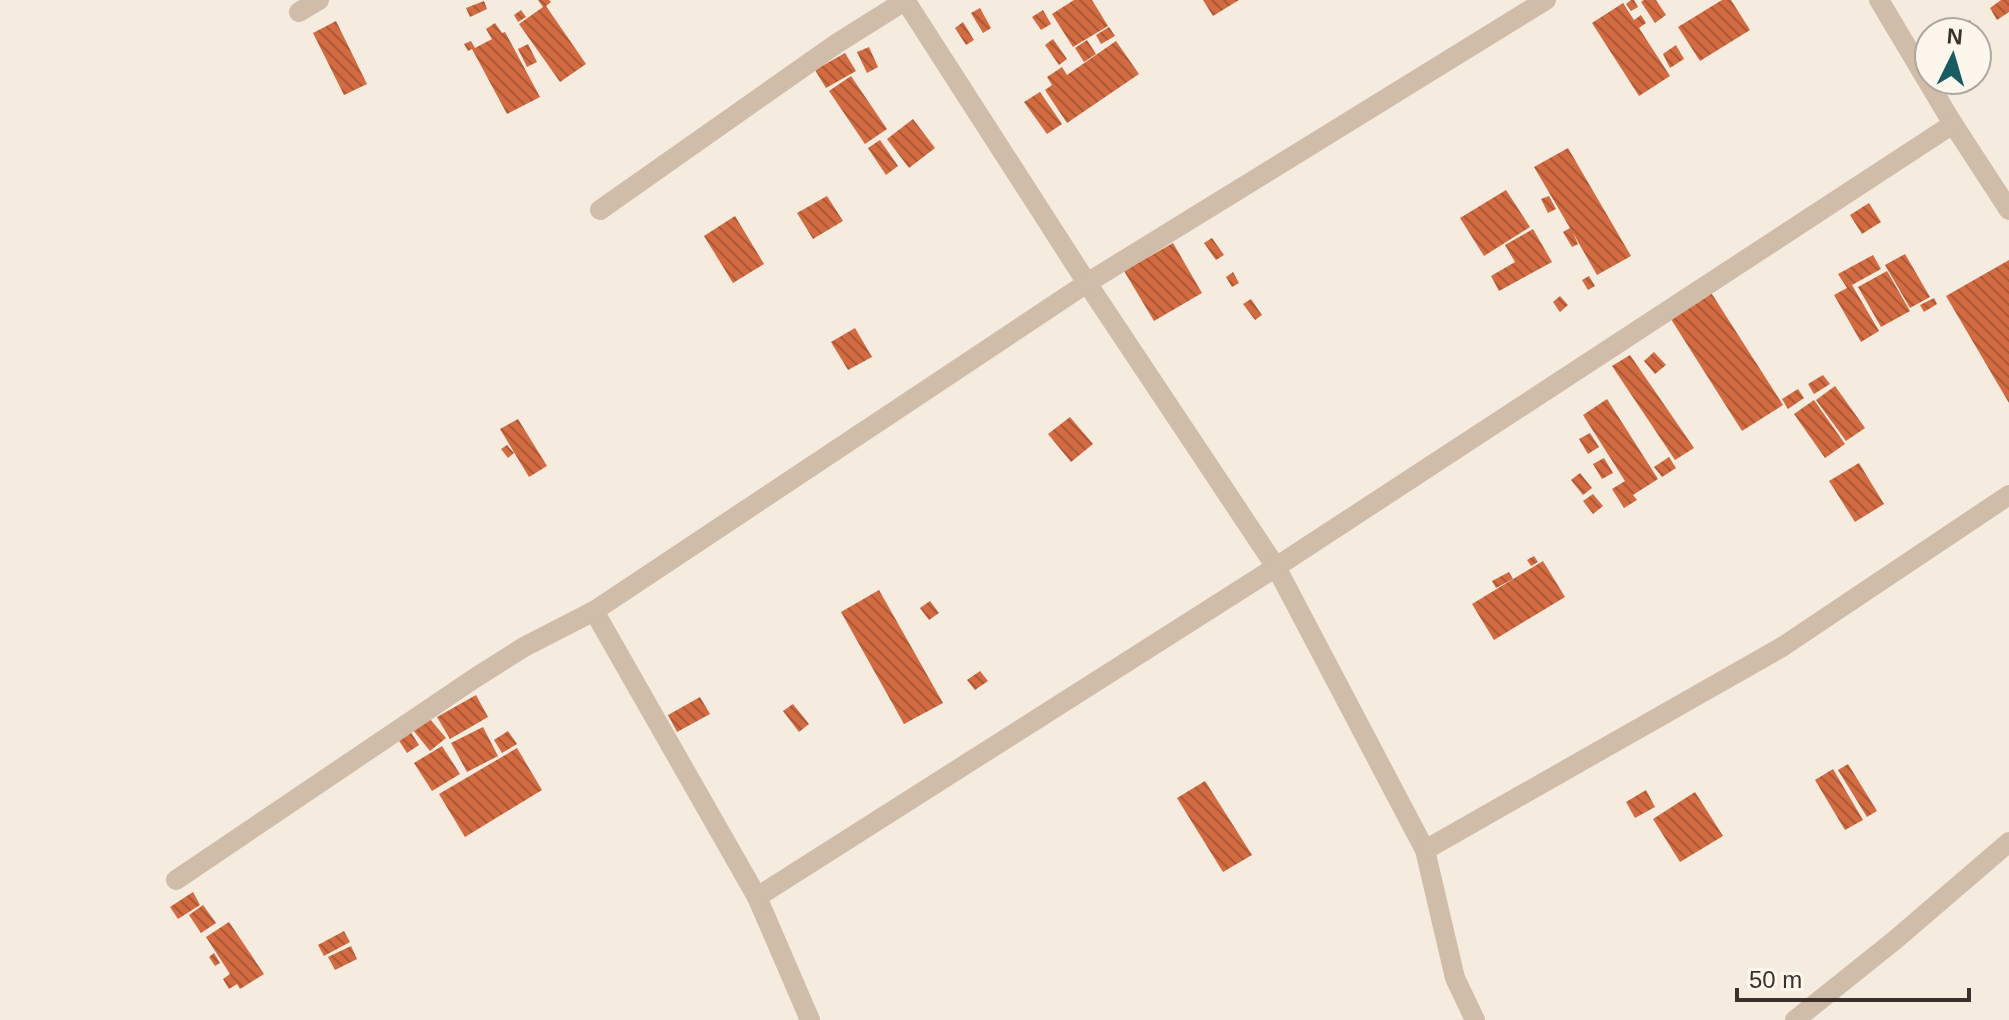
<svg xmlns="http://www.w3.org/2000/svg" width="2009" height="1020" font-family="Arial,sans-serif">
	<defs>
		<pattern id="building-back-hatch" width="6" height="6" patternUnits="userSpaceOnUse" patternTransform="scale(2)"><rect width="6" height="6" fill="#d26b41"/><path d="M-1 5l2 2M0 0l6 6M5-1l2 2" fill="none" stroke="#ac5837"/></pattern>
	</defs>
	<rect width="100%" height="100%" fill="#f5ecdf"/>
	<g fill="url(#building-back-hatch)">
		<polygon points="538,0 549,0 551,2 546,6 586,64 560,82 519,24 543,7"/>
		<polygon points="1074,0 1092,0 1108,26 1073,47 1052,14"/>
		<polygon points="1203,0 1239,0 1213,16"/>
		<polygon points="1631,0 1634,0 1638,7 1631,11 1626,4"/>
		<polygon points="1644,0 1656,0 1666,15 1655,23 1641,2"/>
		<polygon points="1722,0 1731,0 1750,30 1700,61 1678,27"/>
		<polygon points="2001,0 2009,0 2009,12 1997,20 1990,8"/>
		<polygon points="484,1 487,9 470,17 466,8"/>
		<polygon points="1623,3 1634,20 1641,15 1646,23 1639,28 1670,76 1639,96 1592,23"/>
		<polygon points="980,8 991,28 983,33 971,13"/>
		<polygon points="521,10 526,17 518,22 514,15"/>
		<polygon points="1043,10 1051,24 1041,30 1032,17"/>
		<polygon points="1970,20 1977,32 1948,32"/>
		<polygon points="336,21 367,84 344,95 313,33"/>
		<polygon points="963,22 974,40 966,45 955,28"/>
		<polygon points="495,23 502,33 505,32 540,97 507,114 472,49 468,51 464,44 471,41 475,48 492,39 486,29"/>
		<polygon points="1109,27 1115,36 1101,44 1096,35"/>
		<polygon points="1053,39 1067,59 1059,65 1045,45"/>
		<polygon points="1087,40 1096,54 1084,62 1075,48"/>
		<polygon points="1116,41 1139,74 1067,123 1045,90 1052,85 1047,77 1062,67 1067,75"/>
		<polygon points="528,44 537,62 527,67 518,49"/>
		<polygon points="1676,45 1684,59 1670,68 1663,54"/>
		<polygon points="869,47 878,67 867,73 857,52"/>
		<polygon points="845,53 856,71 826,88 815,70"/>
		<polygon points="851,76 887,129 865,144 829,91"/>
		<polygon points="1040,92 1062,124 1047,134 1024,102"/>
		<polygon points="913,119 935,148 909,168 887,139"/>
		<polygon points="880,140 898,166 886,175 868,148"/>
		<polygon points="1568,148 1631,256 1597,275 1573,233 1578,244 1572,247 1563,232 1570,228 1534,167"/>
		<polygon points="1506,190 1530,227 1484,256 1460,218"/>
		<polygon points="827,196 843,221 813,239 797,213"/>
		<polygon points="1549,196 1556,209 1548,213 1541,199"/>
		<polygon points="1869,203 1881,222 1862,234 1850,215"/>
		<polygon points="735,216 764,264 733,283 704,236"/>
		<polygon points="1533,229 1552,262 1499,291 1491,276 1515,262 1505,245"/>
		<polygon points="1212,238 1224,255 1216,260 1204,243"/>
		<polygon points="1173,243 1202,293 1154,321 1124,271"/>
		<polygon points="1905,254 1930,297 1910,308 1885,265"/>
		<polygon points="1873,255 1881,269 1852,285 1879,331 1861,342 1834,295 1847,288 1838,274"/>
		<polygon points="2009,260 2009,403 1946,296"/>
		<polygon points="1887,271 1910,311 1881,327 1858,287"/>
		<polygon points="1233,272 1239,283 1232,287 1226,277"/>
		<polygon points="1589,276 1595,286 1588,290 1582,280"/>
		<polygon points="1710,291 1783,405 1742,431 1669,316"/>
		<polygon points="1560,296 1568,305 1560,312 1553,302"/>
		<polygon points="1934,298 1937,304 1924,312 1920,305"/>
		<polygon points="1251,299 1262,315 1255,320 1243,304"/>
		<polygon points="855,328 872,357 848,370 831,342"/>
		<polygon points="1654,352 1666,365 1655,374 1644,361"/>
		<polygon points="1630,355 1694,448 1675,460 1612,366"/>
		<polygon points="1823,375 1830,384 1814,394 1808,384"/>
		<polygon points="1835,386 1865,428 1846,441 1816,400"/>
		<polygon points="1798,389 1804,398 1788,409 1782,399"/>
		<polygon points="1607,399 1658,479 1633,495 1637,500 1624,508 1612,489 1625,481 1583,415"/>
		<polygon points="1814,400 1845,444 1825,458 1794,414"/>
		<polygon points="1070,417 1093,444 1071,462 1048,434"/>
		<polygon points="518,419 547,466 529,477 500,429"/>
		<polygon points="1590,433 1599,447 1588,454 1579,439"/>
		<polygon points="507,445 514,453 508,458 501,449"/>
		<polygon points="1669,457 1676,468 1662,477 1654,467"/>
		<polygon points="1604,458 1613,473 1602,479 1593,464"/>
		<polygon points="1859,463 1884,504 1855,522 1829,481"/>
		<polygon points="1580,473 1592,488 1583,495 1571,480"/>
		<polygon points="1593,494 1603,506 1593,514 1583,501"/>
		<polygon points="1534,556 1538,562 1531,566 1527,560"/>
		<polygon points="1543,561 1565,597 1494,640 1472,604"/>
		<polygon points="1509,572 1513,579 1496,588 1492,581"/>
		<polygon points="879,590 943,703 904,724 841,612"/>
		<polygon points="930,601 939,613 929,620 920,608"/>
		<polygon points="980,671 988,681 975,690 967,680"/>
		<polygon points="476,695 488,717 450,739 437,717"/>
		<polygon points="700,697 710,714 677,732 668,715"/>
		<polygon points="793,704 809,724 799,732 783,711"/>
		<polygon points="424,712 446,738 430,751 409,725"/>
		<polygon points="483,727 498,756 467,772 451,743"/>
		<polygon points="408,728 419,745 407,753 396,736"/>
		<polygon points="508,731 517,744 502,753 494,740"/>
		<polygon points="442,746 460,774 432,791 414,763"/>
		<polygon points="517,748 542,790 465,837 439,794"/>
		<polygon points="1848,764 1877,811 1867,817 1838,770"/>
		<polygon points="1833,769 1863,820 1845,830 1815,780"/>
		<polygon points="1205,781 1252,855 1223,872 1177,798"/>
		<polygon points="1646,790 1655,807 1635,818 1626,802"/>
		<polygon points="1695,792 1723,836 1680,862 1653,819"/>
		<polygon points="193,892 200,905 178,919 170,907"/>
		<polygon points="203,905 216,923 201,933 189,915"/>
		<polygon points="229,922 264,974 240,989 237,984 229,989 223,979 230,974 206,937"/>
		<polygon points="344,931 350,942 324,956 318,945"/>
		<polygon points="351,946 357,959 335,970 328,957"/>
		<polygon points="214,953 220,963 215,966 209,957"/>
	</g>
	<g fill="none" stroke-linecap="round" stroke-linejoin="round">
		<g stroke="#cfbca9" stroke-width="20">
			<polyline points="905,0 1087,283 1276,567 1425,850 1455,978 1475,1020"/>
			<polyline points="1879,0 1953,124 2009,210"/>
			<polyline points="299,12 319,0"/>
			<polyline points="600,210 836,44 906,0"/>
			<polyline points="594,611 757,897 810,1020"/>
			<polyline points="1425,850 1782,647 2009,495"/>
			<polyline points="176,880 475,678 524,647 594,611 1087,283 1546,0"/>
			<polyline points="757,897 1276,567 1953,124"/>
			<polyline points="1795,1020 1895,940 2009,842"/>
		</g>
	</g>
	<g transform="translate(1953 56) rotate(5)"><circle r="38" fill="#fcf6ec" stroke="#afa79e" stroke-width="2"/>
	<path d="M0-6L14 30L0 20L-14 30Z" fill="#1a5a62"/>
	<text y="-12" font-size="22" font-weight="bold" text-anchor="middle" fill="#3c302a">N</text>
	</g>
	<path d="M1737 988v12h232v-12" fill="none" stroke="#3c302a" stroke-width="4"/>
	<text x="1749" y="988" font-size="24" fill="#3c302a" stroke="#fcf6ec" stroke-width="6" paint-order="stroke">50 m</text>
</svg>
